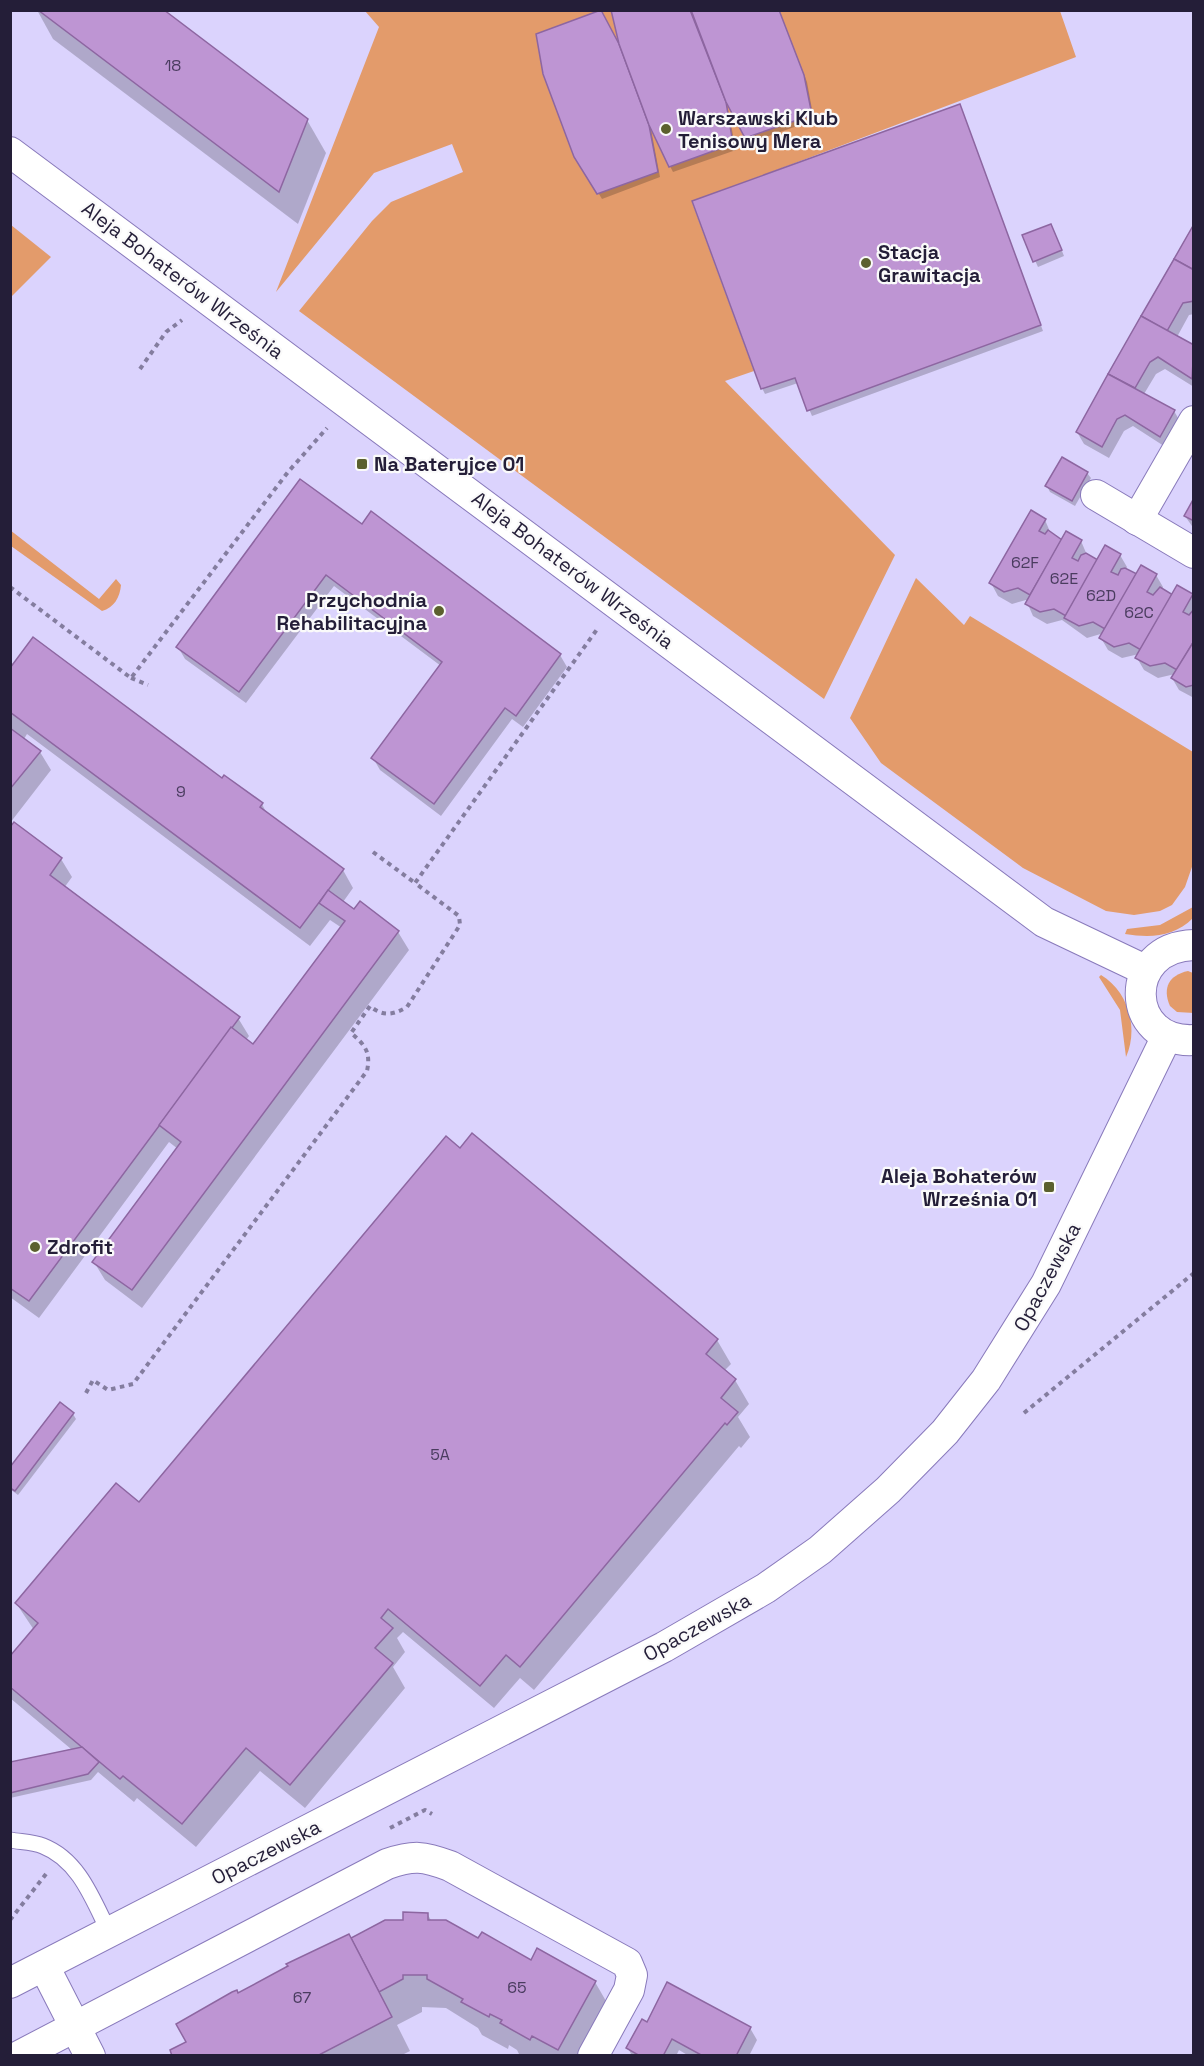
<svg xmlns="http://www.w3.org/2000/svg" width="1204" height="2066" font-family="'Space Grotesk',sans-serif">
	<rect width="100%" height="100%" fill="#dbd3fd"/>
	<g fill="#e39b6b">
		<polygon points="365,11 1060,11 1076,57 692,202 754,371 725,381 895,555 824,699 299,311 372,221 391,202 463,172 452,144 374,173 276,292 379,27"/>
		<polygon points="11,225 51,257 11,297"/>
		<path d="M 10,530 L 99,599 L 116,579 L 121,585 C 120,597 114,608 102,611 L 11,546 Z"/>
		<polygon points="916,578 964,625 970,616 1193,752 1193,864 1185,887 1172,905 1160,911 1134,915 1106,911 1023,868 881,763 850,718"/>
		<path d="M 1193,907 L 1193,918 C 1174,937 1151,938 1125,934 L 1127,929 L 1160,925 Z"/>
		<path d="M 1188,971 L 1193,973 L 1194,1013 L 1177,1012 L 1170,1006 C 1162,988 1169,975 1188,971 Z"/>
		<path d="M 1101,975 C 1128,991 1139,1028 1126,1057 L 1120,1010 L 1099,977 Z"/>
	</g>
	<g fill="#0003">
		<polygon points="37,10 162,10 307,120 326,153 298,224 53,39"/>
		<polygon points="693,10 779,10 807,82 814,120 749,143 727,104 736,150 673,172 651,129 660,177 602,199 576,156 620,49 694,19"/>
		<polygon points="962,111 1043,331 812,416 798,383 765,394 762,388"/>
		<polygon points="1194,227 1194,314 1189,315 1177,337 1194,346 1194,387 1165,369 1156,374 1144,394 1174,411 1181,423 1167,448 1133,426 1124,431 1109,458 1084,444 1077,432"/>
		<polygon points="1054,231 1064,256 1038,267 1024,236"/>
		<polygon points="1087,473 1091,478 1075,506 1050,492 1047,486"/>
		<polygon points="1194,501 1194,529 1185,516"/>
		<polygon points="1031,512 1045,520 1051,534 1062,542 1081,541 1087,555 1097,562 1120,555 1127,567 1126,570 1137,576 1142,567 1156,575 1163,587 1162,590 1173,596 1192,595 1194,698 1179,690 1172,678 1175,674 1158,678 1144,670 1137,658 1139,654 1122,658 1108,650 1101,638 1104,633 1087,638 1062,620 1047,624 1033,616 1026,600 1012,604 998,596 991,583"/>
		<polygon points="371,513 560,655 567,667 523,727 512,719 441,816 380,770 373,758 441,666 334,586 246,703 185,659 178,647 362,526"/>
		<polygon points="10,662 262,804 267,814 343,870 353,888 343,902 355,911 398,932 409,950 142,1308 105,1280 94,1262 178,1149 169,1142 39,1318 10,1297 10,829 61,859 72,877 64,888 238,1018 249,1036 246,1040 253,1046 342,928 330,920 310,946 27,734 24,739 40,752 51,770 10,823"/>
		<polygon points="717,1340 731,1364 724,1371 735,1380 749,1404 738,1417 750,1437 741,1448 739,1446 534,1690 520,1678 494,1708 403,1632 397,1638 405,1652 393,1667 405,1688 305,1808 260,1771 196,1847 137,1798 134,1802 98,1772 91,1780 10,1798 10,1764 71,1749 10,1698 10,1658 34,1630 16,1603 139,1504"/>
		<polygon points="73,1414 76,1419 18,1495 10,1489 10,1470"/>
		<polygon points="428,1915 432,1922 531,1962 595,1982 614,2015 592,2056 520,2056 517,2050 509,2045 508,2049 482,2035 478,2028 446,2008 422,2007 422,2012 397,2025 410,2051 400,2056 174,2056 237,1995 351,1939"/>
		<polygon points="648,2024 750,2028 757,2040 749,2056 689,2056 679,2050 676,2056 632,2056 628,2048"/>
	</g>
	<g fill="#be95d3" stroke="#8d66a1" stroke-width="1.5">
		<polygon points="38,10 164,10 308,119 279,192"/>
		<polygon points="601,10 619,44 649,125 658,172 597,194 574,157 543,74 536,34"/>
		<polygon points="611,10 690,10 726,102 733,144 669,167 649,125 619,44"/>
		<polygon points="691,10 779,10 804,75 812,115 745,138 726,102"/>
		<polygon points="960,104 1041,325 807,411 795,378 761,389 692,201"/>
		<polygon points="1051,224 1062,250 1033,262 1022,235"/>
		<polygon points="1194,224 1194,270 1174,259"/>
		<polygon points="1174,259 1194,270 1194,301 1183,303 1167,331 1141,316"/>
		<polygon points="1141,316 1194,345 1192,379 1158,357 1150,362 1135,388 1108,374"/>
		<polygon points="1108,374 1175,410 1160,437 1125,415 1117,419 1102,447 1076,432"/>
		<polygon points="1062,457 1088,472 1072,501 1045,486"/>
		<polygon points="300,479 362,524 371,511 561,654 516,716 505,708 434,804 371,758 442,662 326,575 239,692 176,647"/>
		<polygon points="1194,498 1194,521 1184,516"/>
		<polygon points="1031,510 1046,519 1039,531 1045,534 1048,530 1062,540 1030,595 1018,588 1004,592 989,583"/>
		<polygon points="1066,531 1082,540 1072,558 1078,561 1081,555 1086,553 1098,560 1066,616 1054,609 1040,612 1025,604"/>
		<polygon points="1105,545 1121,554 1111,572 1118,575 1121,569 1125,568 1137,574 1105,629 1093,622 1079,626 1064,618"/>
		<polygon points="1141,565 1157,574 1147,592 1153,595 1160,587 1173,595 1141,650 1129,643 1114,647 1099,638"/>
		<polygon points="1177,585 1193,594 1183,612 1189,615 1194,609 1194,641 1177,670 1165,663 1150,666 1135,658"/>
		<polygon points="33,637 222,778 224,775 263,803 260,807 344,869 300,928 10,712 10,668"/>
		<polygon points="1194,641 1194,685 1186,687 1171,678"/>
		<polygon points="10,728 41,751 10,789"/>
		<polygon points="14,822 62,858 50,875 240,1017 29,1301 10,1288 10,827"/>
		<polygon points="328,890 354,909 360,901 399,931 132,1290 92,1262 181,1142 159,1125 231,1027 253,1044 345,921 319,903"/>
		<polygon points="472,1133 718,1339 706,1354 736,1379 721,1398 738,1412 727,1425 725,1423 520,1667 506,1655 480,1686 388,1609 381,1618 393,1628 375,1648 393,1663 290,1785 246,1748 182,1824 123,1776 120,1779 10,1687 10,1656 38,1623 15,1603 116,1483 139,1502 446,1136 460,1148"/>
		<polygon points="60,1402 74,1413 15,1491 10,1488 10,1467"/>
		<polygon points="82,1747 99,1762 88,1774 10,1793 10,1762"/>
		<polygon points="403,1912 428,1913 428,1920 446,1920 478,1938 482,1932 531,1960 537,1948 596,1981 558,2050 532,2036 530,2040 500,2023 502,2020 490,2014 489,2017 461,2002 463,1999 427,1979 427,1975 403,1975 403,1979 379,1992 351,1938 385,1920 403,1920"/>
		<polygon points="349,1934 392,2017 317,2056 172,2056 170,2050 186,2042 176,2024 232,1992 237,1990 238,1993 288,1966 286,1964"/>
		<polygon points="667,1982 751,2027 736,2056 703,2056 672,2039 663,2056 640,2056 626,2048 642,2019 647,2022"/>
	</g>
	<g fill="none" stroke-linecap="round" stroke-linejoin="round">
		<defs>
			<path id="lane" d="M 10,1840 C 21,1842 33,1842 43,1846 C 79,1860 93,1900 109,1932"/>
			<g id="street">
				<polyline points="10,152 1044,922 1145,970"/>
				<polyline points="1096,495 1194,553"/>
				<polyline points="1137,520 1194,421"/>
				<path d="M 1194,945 C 1121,947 1125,1044 1194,1040"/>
				<polyline points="44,1966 90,2056"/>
				<polyline points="10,1983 664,1647 766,1588 820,1550 888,1490 945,1432 986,1380 1046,1284 1167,1036"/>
				<path d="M 19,2056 L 387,1864 C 414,1855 423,1856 450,1866 L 627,1963 L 632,1975 L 629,1990 L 593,2056"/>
			</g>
		</defs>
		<use href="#lane" stroke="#897abb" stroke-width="17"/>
		<use href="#street" stroke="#897abb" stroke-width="32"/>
		<g stroke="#847d9f" stroke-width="4" stroke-dasharray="4.5 4.5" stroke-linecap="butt">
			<polyline points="140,369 166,332 182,320"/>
			<polyline points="10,587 131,678 288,472 327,428"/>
			<polyline points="131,678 148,685"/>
			<polyline points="373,852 415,883"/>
			<path d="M 86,1393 L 93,1380 L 108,1390 L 133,1384 L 367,1071 C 371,1052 365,1045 351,1033 L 370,1006 C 383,1017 393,1015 407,1007 L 460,925 L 459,916 L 415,883 L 598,628"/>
			<polyline points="1024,1413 1194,1273"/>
			<polyline points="390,1828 425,1810 432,1814"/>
			<polyline points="10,1920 46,1874"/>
		</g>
		<use href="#lane" stroke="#fff" stroke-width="15"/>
		<use href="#street" stroke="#fff" stroke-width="30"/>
	</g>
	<g fill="#5b602e" stroke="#fafafa" stroke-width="2">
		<circle cx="666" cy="129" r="6"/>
		<circle cx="866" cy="263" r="6"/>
		<rect x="356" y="458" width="12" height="12" rx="3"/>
		<circle cx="439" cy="611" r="6"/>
		<rect x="1043" y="1181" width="12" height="12" rx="3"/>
		<circle cx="35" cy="1247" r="6"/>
	</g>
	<g text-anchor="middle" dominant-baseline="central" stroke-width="4.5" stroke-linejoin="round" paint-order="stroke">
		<g font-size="16" fill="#4a3c5f">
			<text x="173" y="65">18</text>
			<text x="1025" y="562">62F</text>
			<text x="1064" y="578">62E</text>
			<text x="1101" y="595">62D</text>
			<text x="1139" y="612">62C</text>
			<text x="181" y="791">9</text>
			<text x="440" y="1454">5A</text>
			<text x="517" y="1987">65</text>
			<text x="302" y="1997">67</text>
		</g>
		<g font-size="20" font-weight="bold" fill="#241e38" stroke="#fafafa" text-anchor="start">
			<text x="678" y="118">Warszawski Klub<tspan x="678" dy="23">Tenisowy Mera</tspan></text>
			<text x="878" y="252">Stacja<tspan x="878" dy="23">Grawitacja</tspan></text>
			<text x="374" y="464">Na Bateryjce 01</text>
			<text x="427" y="600" text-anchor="end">Przychodnia<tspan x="427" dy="23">Rehabilitacyjna</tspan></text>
			<text x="1037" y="1176" text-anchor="end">Aleja Bohaterów<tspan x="1037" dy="23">Września 01</tspan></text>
			<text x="47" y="1247">Zdrofit</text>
		</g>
		<g font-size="20" fill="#241e38" stroke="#fafafa">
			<text transform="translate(183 280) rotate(37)">Aleja Bohaterów Września</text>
			<text transform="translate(573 570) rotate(37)">Aleja Bohaterów Września</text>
			<text transform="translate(1047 1277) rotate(-62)">Opaczewska</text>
			<text transform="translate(697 1627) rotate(-29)">Opaczewska</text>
			<text transform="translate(266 1852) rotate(-27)">Opaczewska</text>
		</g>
	</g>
	<rect width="1204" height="2066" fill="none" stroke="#241e38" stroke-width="24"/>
</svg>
